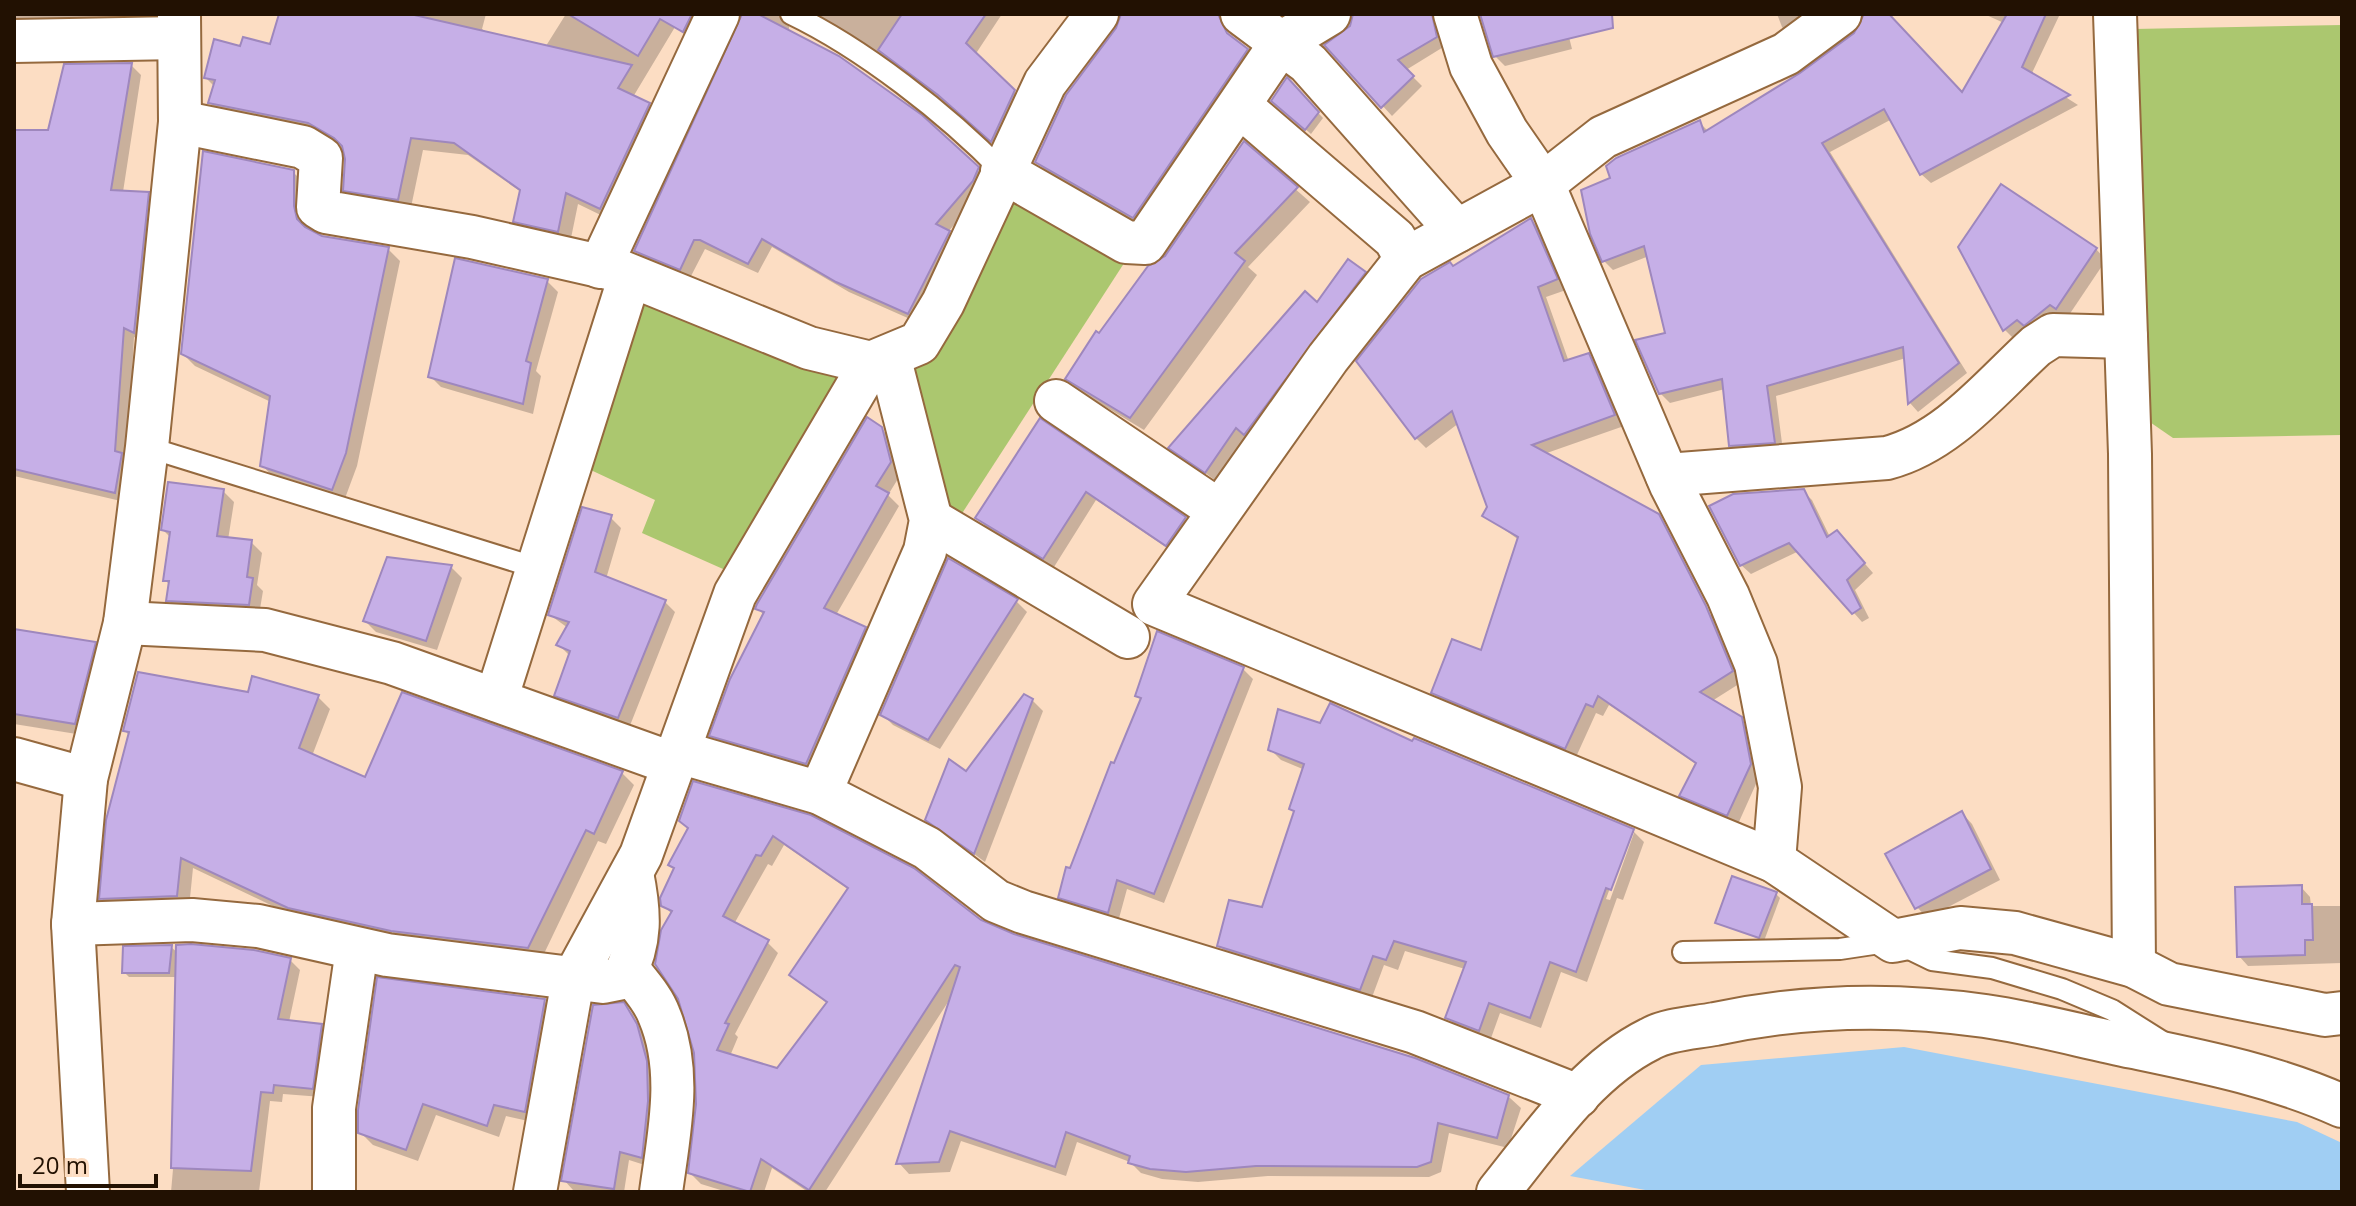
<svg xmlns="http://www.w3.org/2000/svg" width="2356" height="1206" font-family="'Open Sans',sans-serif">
	<rect width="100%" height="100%" fill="#fcddc3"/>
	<g fill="#abc76f">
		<polygon points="2342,25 2342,435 2173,438 2144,418 2134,29"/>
		<polygon points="1004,189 1130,254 959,518 937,507 907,373"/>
		<polygon points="635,295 842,373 732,573 642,533 655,500 580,465"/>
	</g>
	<polygon fill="#a0cef3" points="1904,1047 2297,1122 2342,1143 2342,1192 1656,1192 1570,1176 1701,1065"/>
	<g fill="#0003" fill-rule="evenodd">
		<polygon points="14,14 145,14 144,25 14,33"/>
		<polygon points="281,14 486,14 482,29 534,65 566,14 706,14 693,41 675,27 633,97 649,105 661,117 613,221 578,204 570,243 528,234 515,221 521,192 468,155 423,150 410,212 358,203 345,190 344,147 322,135 223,115 210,103 215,87 206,78 242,49 271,46"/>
		<polygon points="743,14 793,14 789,19 789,30 838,58 988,178 983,191 948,232 959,242 919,323 849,292 772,247 758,273 705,249 690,278 646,261 636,251"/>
		<polygon points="813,14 1002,14 975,55 1024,102 1002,150 950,105 866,44"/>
		<polygon points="1122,14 1206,14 1257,60 1143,227 1047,172 1037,162 1118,29"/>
		<polygon points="1355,14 1443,14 1445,46 1406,70 1422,86 1392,116 1327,45 1352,26"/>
		<polygon points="1480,14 1573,14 1564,17 1572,49 1505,66 1495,56"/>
		<polygon points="1777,14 1826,14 1792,38 1782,27"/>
		<polygon points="1984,14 2060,14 2031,75 2078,105 1931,183 1921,174 1892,119 1830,152 1967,373 1918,412 1910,403 1906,358 1776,396 1783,451 1740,455 1730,445 1725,389 1670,403 1660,393 1668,334 1649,256 1613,270 1604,261 1613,179 1699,122 1709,132 1962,95 2004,23"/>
		<polygon points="131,65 141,75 123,192 148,194 158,204 144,342 134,337 125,502 14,476 14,132 50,132"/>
		<polygon points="1287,80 1323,118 1311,134 1278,105"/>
		<polygon points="1244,144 1310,202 1248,267 1257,275 1144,430 1081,392 1067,379 1099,335 1166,258"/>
		<polygon points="293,172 305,184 308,231 321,238 388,249 400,261 357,466 344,501 274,478 262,465 271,402 195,366 183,354"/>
		<polygon points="1531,220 1541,230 1566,290 1546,297 1569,362 1588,355 1598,365 1624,426 1544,454 1709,616 1713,614 1667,525 1669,527 1716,618 1742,682 1712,701 1751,729 1760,775 1738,824 1691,805 1681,795 1697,765 1609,705 1603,716 1596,713 1576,757 1443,702 1433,692 1483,653 1519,540 1484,515 1489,507 1459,423 1426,448 1416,438 1453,268"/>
		<polygon points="1961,247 2096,249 2106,260 2067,318 2015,340 2005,330"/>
		<polygon points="1364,273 1374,283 1254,443 1246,437 1216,481 1171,447 1317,305"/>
		<polygon points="547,281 558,292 536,371 541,376 533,414 441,387 430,376"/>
		<polygon points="1040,421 1185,519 1194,529 1176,554 1096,500 1054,567 987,528 978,518"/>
		<polygon points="881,429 893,440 901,474 888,495 899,506 836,615 865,629 875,639 817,774 722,746 712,735 764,615 757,608"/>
		<polygon points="223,491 234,502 228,540 251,542 262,553 257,585 263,591 259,615 179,611 168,600 170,585 165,580 171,538 163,530"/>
		<polygon points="1803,491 1812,500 1830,537 1846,542 1873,573 1855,590 1869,618 1862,622 1799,551 1751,574 1741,565"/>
		<polygon points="610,517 621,528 606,579 664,601 675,612 629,728 567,706 556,695 570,656 559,645 568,628 550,615"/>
		<polygon points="451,567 462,578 437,650 376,632 365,621"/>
		<polygon points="1016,601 1027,612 940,749 893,725 882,714"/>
		<polygon points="14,631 95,644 108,658 89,736 14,724"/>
		<polygon points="1158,634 1243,669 1253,679 1164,903 1127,889 1118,922 1071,907 1061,897 1142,701 1137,695"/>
		<polygon points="249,694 318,697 330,709 312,756 366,780 403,694 622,773 634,785 606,844 598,841 541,960 302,920 193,868 189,908 114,910 101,898 130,736 125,731"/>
		<polygon points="1032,700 1043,711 985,862 927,819"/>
		<path d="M 1321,726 L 1413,744 L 1633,831 L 1644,842 L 1623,900 L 1617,898 L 1587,982 L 1561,972 L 1541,1028 L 1500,1013 L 1490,1041 L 1458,1028 L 1447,1017 L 1465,969 L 1405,951 L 1398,970 L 1384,965 L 1371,1000 L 1231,957 L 1220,946 L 1263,909 L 1295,812 L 1291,808 L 1305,770 L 1281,760 L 1270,749 ZM 1630,833 L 1634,833 L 1610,900 L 1606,899 Z"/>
		<path d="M 694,784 L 1013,936 L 1414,1060 L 1510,1098 L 1521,1108 L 1508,1148 L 1449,1133 L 1441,1172 L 1429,1177 L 1268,1176 L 1198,1182 L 1162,1179 L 1141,1173 L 1130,1162 L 1077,1142 L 1066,1176 L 961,1141 L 950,1172 L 909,1174 L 899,1163 L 950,999 L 825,1192 L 808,1192 L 772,1168 L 764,1192 L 727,1192 L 701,1184 L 690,1173 L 698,1104 L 696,1053 L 672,914 L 663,905 L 676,870 L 671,865 L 690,829 ZM 784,845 L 849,890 L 791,975 L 828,1004 L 778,1070 L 730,1056 L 738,1037 L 735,1034 L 778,953 L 767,942 L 734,924 L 768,864 L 772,866 Z"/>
		<polygon points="1962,813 1972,824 2000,880 1927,918 1917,907"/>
		<polygon points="2301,887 2310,897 2311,906 2342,906 2342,963 2248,966 2239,956"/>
		<polygon points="1775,893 1780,898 1764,941 1718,922"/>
		<polygon points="171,947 178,953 290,960 300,970 289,1022 321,1025 331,1035 322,1097 283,1094 282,1102 270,1101 259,1192 171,1192 176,1135 177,977 129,977 124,972"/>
		<polygon points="544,1001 557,1013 537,1123 506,1116 499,1137 436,1115 418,1161 373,1145 360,1132"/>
		<polygon points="623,1004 633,1014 652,1054 651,1167 629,1160 624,1192 573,1190 564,1180"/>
	</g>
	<g fill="#c6afe7" stroke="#9e87bd" stroke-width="2" fill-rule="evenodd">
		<polygon points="279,14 410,14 632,65 618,88 650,103 600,209 566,193 558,232 513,222 520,190 454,143 411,138 398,200 343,191 345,159 342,146 334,138 308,123 208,103 215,80 204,78 214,39 240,46 243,37 270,44"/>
		<polygon points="568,14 692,14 683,32 660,19 638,56"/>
		<polygon points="742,14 758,14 839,56 922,115 979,167 973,181 936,224 950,231 908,314 836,282 762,239 748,264 700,240 694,240 680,270 634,251"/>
		<polygon points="902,14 986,14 966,43 1015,90 991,142 938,95 878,50"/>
		<polygon points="1121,14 1218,14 1227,33 1248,49 1133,218 1035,162 1066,95 1116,28"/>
		<polygon points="1353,14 1432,14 1437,37 1398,60 1414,76 1381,108 1324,45 1350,26"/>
		<polygon points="1480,14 1612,14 1613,28 1493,57"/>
		<polygon points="1864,14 1889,14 1962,92 2007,14 2046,14 2022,67 2070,95 1920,175 1884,109 1822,143 1959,363 1908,404 1903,347 1767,386 1775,443 1729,446 1722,379 1659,394 1635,340 1665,333 1644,246 1602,262 1590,234 1581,190 1610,178 1606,166 1616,158 1700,120 1704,132 1800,73 1854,33"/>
		<polygon points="132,63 111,190 149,192 134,333 124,328 115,451 122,453 115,493 14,469 14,130 48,130 64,64"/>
		<polygon points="1287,77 1319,112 1305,130 1271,101"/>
		<polygon points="1244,141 1298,187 1235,253 1245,261 1130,418 1065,379 1096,331 1099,333 1148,266 1165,256"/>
		<polygon points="203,151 294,170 294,206 297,219 305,227 322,236 389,247 346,453 332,490 260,466 270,396 181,354"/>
		<polygon points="2001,184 2097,248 2056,309 2050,305 2024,326 2017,320 2003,331 1958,247"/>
		<polygon points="1531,218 1558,279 1538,287 1564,361 1589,353 1615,415 1532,445 1659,514 1706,606 1733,671 1700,692 1742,717 1751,764 1727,816 1679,796 1696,763 1598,696 1593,707 1586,704 1565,749 1431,693 1452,639 1481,650 1518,537 1482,516 1487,507 1452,411 1415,439 1356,361 1421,279 1450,262 1453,266"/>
		<polygon points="455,258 548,279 526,361 531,363 523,404 428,377"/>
		<polygon points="1348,259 1366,272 1244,435 1236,428 1205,473 1168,448 1305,291 1317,302"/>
		<polygon points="867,417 882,427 891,462 876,486 889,493 824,608 866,627 806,764 709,736 730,679 764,612 755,609 757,604"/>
		<polygon points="1040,418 1186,517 1166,546 1086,492 1043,559 975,518"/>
		<polygon points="168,482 224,489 217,536 252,540 247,577 253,578 249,605 166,601 169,581 163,581 170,532 161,530"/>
		<polygon points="1804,489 1827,537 1837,530 1865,563 1847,580 1861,608 1852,614 1789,543 1740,566 1709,506 1733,494"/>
		<polygon points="582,507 612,515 595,572 666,600 618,718 554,696 570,651 556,645 569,622 548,615"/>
		<polygon points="387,557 452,565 426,641 363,621"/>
		<polygon points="948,558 1018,599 928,740 880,715"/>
		<polygon points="14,629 96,642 75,724 14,714"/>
		<polygon points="1157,631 1244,667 1154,894 1117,880 1108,913 1058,898 1066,867 1070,868 1111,762 1114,763 1141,698 1135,696"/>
		<polygon points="138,672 248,692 252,676 319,695 299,748 365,777 402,692 623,771 594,834 586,830 528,948 391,931 288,908 181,858 177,896 99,899 106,820 129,732 123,731"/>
		<polygon points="1024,694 1033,699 974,854 925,820 949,759 966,771"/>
		<polygon points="1330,703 1412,741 1414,738 1634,829 1611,890 1606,888 1576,972 1550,962 1530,1018 1489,1003 1479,1031 1445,1018 1466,962 1394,941 1386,960 1373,956 1360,990 1217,946 1229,900 1262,907 1294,811 1289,809 1304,764 1268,750 1278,709 1320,723"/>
		<path d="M 693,781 L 811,815 L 914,868 L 981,920 L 1014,934 L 1415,1058 L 1509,1095 L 1497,1138 L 1438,1123 L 1431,1162 L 1417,1167 L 1256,1166 L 1186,1172 L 1150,1169 L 1128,1163 L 1130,1156 L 1066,1132 L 1055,1167 L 950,1131 L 939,1162 L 896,1164 L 960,967 L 955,965 L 809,1190 L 761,1159 L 750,1192 L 688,1173 L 696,1104 L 694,1053 L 678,999 L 655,964 L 661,930 L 672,911 L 661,906 L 660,898 L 674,868 L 668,865 L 688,828 L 679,821 ZM 773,836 L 848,888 L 789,975 L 827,1002 L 777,1068 L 717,1050 L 729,1024 L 725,1023 L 769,940 L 723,916 L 756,855 L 761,856 Z"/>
		<polygon points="1962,811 1991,869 1915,909 1885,854"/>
		<polygon points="1732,876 1777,892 1759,938 1715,923"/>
		<polygon points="2302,885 2302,904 2312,904 2313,940 2305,940 2305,955 2237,957 2235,887"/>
		<polygon points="191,944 254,950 291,958 278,1019 322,1024 313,1089 274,1085 273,1093 261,1092 251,1171 171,1168 176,945"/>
		<polygon points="172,945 169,973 122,973 123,946"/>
		<polygon points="377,977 545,999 525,1112 494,1105 487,1126 423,1104 406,1150 358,1133 358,1110"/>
		<polygon points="624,1002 637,1024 647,1061 648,1101 642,1158 620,1152 614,1189 561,1181 593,1005"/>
	</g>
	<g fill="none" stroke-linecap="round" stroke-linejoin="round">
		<defs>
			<g id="lane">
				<path d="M 791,14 C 862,48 947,114 1002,171"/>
				<polyline points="147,447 537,568"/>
				<polyline points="1683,952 1840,949 1893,941 1932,960 1992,968 2062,989 2112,1010 2161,1041"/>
			</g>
			<g id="street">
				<polyline points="1242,14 1308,63 1457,231"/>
				<polyline points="1455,14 1471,66 1507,132 1543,184 1671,485 1728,596 1756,664 1780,787 1774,861"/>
				<polyline points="1840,14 1786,54 1603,137 1543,184 1406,259 1328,358 1154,604 1774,861 1893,941 1960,928 2015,933 2134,966 2169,984 2325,1015 2342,1013"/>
				<polyline points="2115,14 2130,454 2134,966"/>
				<polyline points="14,41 179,38"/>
				<polyline points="1240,106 1395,239 1406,259"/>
				<polyline points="180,122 303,147 321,158 318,207 326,212 472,237 617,270 809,348 871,363"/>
				<polyline points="1002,171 1126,242 1145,243 1281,43 1329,14"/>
				<polyline points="600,267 718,14"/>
				<polyline points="1056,401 1218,510"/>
				<path d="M 1667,475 L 1887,458 C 1948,442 1991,387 2036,346 L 2053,335 L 2126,337"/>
				<polyline points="931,520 1128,637"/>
				<polyline points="125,623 265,630 392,663 674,764"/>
				<polyline points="496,700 630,276"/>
				<polyline points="679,752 820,793 927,848 996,901 1023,912 1415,1032 1578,1096"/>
				<polyline points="14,759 86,779"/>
				<polyline points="820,793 925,551 931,520 889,356"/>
				<path d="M 73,924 L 192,920 L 258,926 L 387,955 L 603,982 L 623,978 C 642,942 640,912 632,873"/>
				<path d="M 628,969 C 638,983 653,998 659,1015 C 683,1071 669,1133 661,1192"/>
				<polyline points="88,1192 73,924 86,779 125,623 147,447 180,122 179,14"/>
				<polyline points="334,1192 334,1108 357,949"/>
				<polyline points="535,1192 573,980 641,855 735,594 871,363 919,343 943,303 1045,83 1097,14"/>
				<path d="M 1498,1192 C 1541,1139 1587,1070 1650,1039 C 1668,1029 1694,1028 1715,1024 C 1804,1005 1895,1003 1985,1016 C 2034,1023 2084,1037 2133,1047 C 2205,1062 2275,1076 2342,1106"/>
			</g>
		</defs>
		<use href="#lane" stroke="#95693e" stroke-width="24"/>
		<use href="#street" stroke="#95693e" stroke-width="46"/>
		<use href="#lane" stroke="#fff" stroke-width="20"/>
		<use href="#street" stroke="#fff" stroke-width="42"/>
	</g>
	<rect width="2356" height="1206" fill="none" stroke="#221102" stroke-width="32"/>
	<path d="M20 1174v12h136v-12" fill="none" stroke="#221102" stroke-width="4"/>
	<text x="32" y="1174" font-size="24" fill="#221102" stroke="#fcddc3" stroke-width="6" paint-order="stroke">20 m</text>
</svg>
